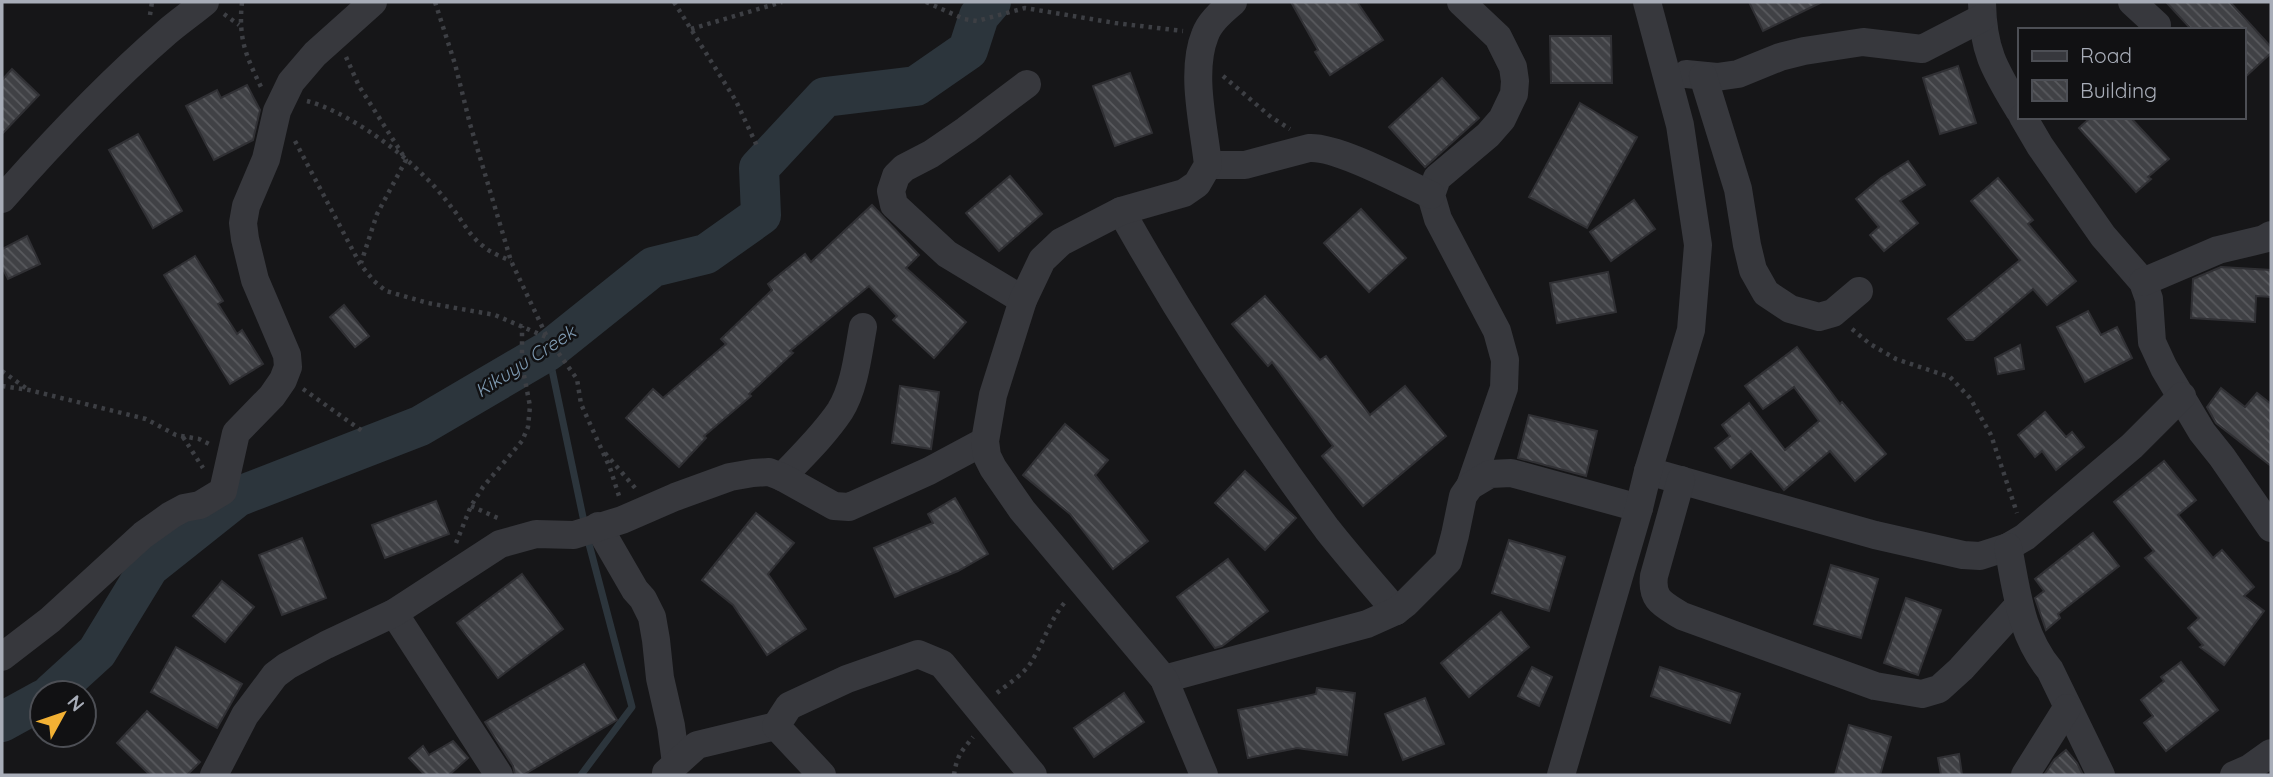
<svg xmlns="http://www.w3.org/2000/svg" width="2273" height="777" font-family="Quicksand,sans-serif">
	<defs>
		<pattern id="building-back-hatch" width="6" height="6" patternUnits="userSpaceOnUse" patternTransform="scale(1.75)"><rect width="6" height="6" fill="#404145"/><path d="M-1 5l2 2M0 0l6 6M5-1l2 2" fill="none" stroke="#595a5e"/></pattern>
	</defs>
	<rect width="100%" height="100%" fill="#161618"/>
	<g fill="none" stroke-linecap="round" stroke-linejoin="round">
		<g stroke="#2c353c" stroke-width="7">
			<polyline points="548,351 583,517"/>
			<polyline points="581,775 632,707 589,544"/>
		</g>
		<g stroke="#2c353c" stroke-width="40">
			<polyline points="52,693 97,652 149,567 237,497 420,426 548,351 653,267 706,254 761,215 759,168 825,97 916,86 968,50 979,16 991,2"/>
			<polyline points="2,722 42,700"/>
		</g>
	</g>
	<g fill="url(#building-back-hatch)" stroke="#303034" stroke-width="2">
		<polygon points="1291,2 1357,2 1383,40 1330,75 1315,52 1318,50"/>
		<polygon points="1749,2 1822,2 1763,31"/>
		<polygon points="2166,2 2230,2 2271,47 2271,53 2243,79 2243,30 2192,30"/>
		<polygon points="1550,36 1611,36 1612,83 1551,83"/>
		<polygon points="1958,66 1976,123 1940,134 1923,78"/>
		<polygon points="12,69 39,95 2,134 2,80"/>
		<polygon points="1130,73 1152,133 1115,146 1093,86"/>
		<polygon points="1442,78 1479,118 1425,167 1389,127"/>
		<polygon points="247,85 260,110 253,140 214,160 186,106 217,90 221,98"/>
		<polygon points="1580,103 1637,137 1587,228 1529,197"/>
		<polygon points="2091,117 2130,117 2169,159 2148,177 2151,179 2136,192 2079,128"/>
		<polygon points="138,134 182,211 153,228 109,150"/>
		<polygon points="1908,161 1925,185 1900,201 1918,223 1884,251 1870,235 1879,227 1856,199 1881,178"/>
		<polygon points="1010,176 1042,214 999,251 966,213"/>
		<polygon points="1998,178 2033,220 2028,224 2076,281 2047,305 2033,289 1973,340 1966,340 1948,319 2020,260 1971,201"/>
		<polygon points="1634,200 1655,229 1611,261 1590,232"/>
		<polygon points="872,205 919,255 906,268 966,322 934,358 893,320 897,316 869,286 790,351 793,353 749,394 751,396 704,436 706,438 679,467 626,418 653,389 663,398 726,344 721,339 772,290 768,284 805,254 811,262"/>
		<polygon points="1361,209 1406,258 1369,292 1324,243"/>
		<polygon points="27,236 40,264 8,279 2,267 2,249"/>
		<polygon points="195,256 223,301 218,304 237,334 242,330 263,364 230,384 164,275"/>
		<polygon points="2221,267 2271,270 2271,297 2256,296 2255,322 2191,318 2193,279"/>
		<polygon points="1608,272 1616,312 1557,323 1550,283"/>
		<polygon points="1265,296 1320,360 1326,356 1370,415 1405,386 1446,436 1363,506 1322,456 1333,446 1272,362 1268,366 1232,324"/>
		<polygon points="344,305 369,336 355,347 330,317"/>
		<polygon points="2088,311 2101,335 2117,327 2132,358 2085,382 2057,327"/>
		<polygon points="2020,345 2024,369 1998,374 1995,358"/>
		<polygon points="1797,347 1840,404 1842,402 1886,454 1855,481 1830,451 1784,490 1751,451 1731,468 1715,448 1730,436 1722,425 1749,403 1785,450 1819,421 1794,387 1763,409 1745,386"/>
		<polygon points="900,386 939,392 931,449 892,443"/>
		<polygon points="2221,388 2245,407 2257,393 2271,404 2271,466 2216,423 2207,407"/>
		<polygon points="2045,412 2066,437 2072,432 2084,447 2056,470 2042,451 2035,457 2018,435"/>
		<polygon points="1529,415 1597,431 1586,476 1518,458"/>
		<polygon points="1065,424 1108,460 1095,475 1148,541 1113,569 1070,514 1023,475"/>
		<polygon points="2164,461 2196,500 2178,515 2213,558 2222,550 2254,587 2244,596 2264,611 2224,665 2200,647 2203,645 2188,628 2199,618 2145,558 2154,551 2114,502"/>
		<polygon points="1245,471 1296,518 1265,550 1215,503"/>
		<polygon points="955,498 988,554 958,571 895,597 874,548 933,523 928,514"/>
		<polygon points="436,501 449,534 385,558 372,525"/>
		<polygon points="756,513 794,543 768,574 806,629 767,655 733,605 702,580"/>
		<polygon points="2093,533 2119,566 2058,614 2060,618 2046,630 2035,598 2044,591 2035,579"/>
		<polygon points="302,538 326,598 282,615 259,555"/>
		<polygon points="1509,540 1565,557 1549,611 1492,593"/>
		<polygon points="1228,559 1268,611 1222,646 1215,648 1177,597"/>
		<polygon points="1831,565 1878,579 1861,638 1814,624"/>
		<polygon points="522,574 563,629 498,678 457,623"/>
		<polygon points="222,581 254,607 225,642 193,616"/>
		<polygon points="1906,598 1941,610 1918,675 1884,663"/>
		<polygon points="1501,612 1529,647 1469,697 1441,663"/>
		<polygon points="176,647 242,684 217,728 151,692"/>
		<polygon points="2181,662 2218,710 2166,751 2144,723 2153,716 2141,700 2164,681 2161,677"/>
		<polygon points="584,664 617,720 523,775 515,775 513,766 485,722"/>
		<polygon points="1532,667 1552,677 1539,706 1518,696"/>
		<polygon points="1660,667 1740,694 1730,723 1651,696"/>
		<polygon points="1317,688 1355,693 1347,755 1297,748 1248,758 1238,710 1316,694"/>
		<polygon points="1124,693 1144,722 1094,757 1074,728"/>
		<polygon points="1425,698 1444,744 1403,760 1385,714"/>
		<polygon points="147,711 200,762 187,775 150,775 117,743"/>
		<polygon points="1849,725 1891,737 1880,775 1835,775"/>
		<polygon points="453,741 468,758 449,775 425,775 409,758 423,746 429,755"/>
		<polygon points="2066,750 2077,763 2083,775 2044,775 2054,760"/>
		<polygon points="1959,754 1962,775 1941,775 1938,758"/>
	</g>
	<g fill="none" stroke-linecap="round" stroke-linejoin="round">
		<g stroke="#3d3f44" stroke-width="4.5" stroke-dasharray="3.5 5" stroke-linecap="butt">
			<path d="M 242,2 C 238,39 246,56 262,89"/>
			<polyline points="435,2 455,64 470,124 511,261 547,337 577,379 581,404 610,468 619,496"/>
			<polyline points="674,2 736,101 757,146"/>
			<polyline points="926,2 964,19 977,21 1025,8 1115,23 1183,31"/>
			<polyline points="224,14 239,25"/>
			<polyline points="150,15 152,2"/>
			<polyline points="691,29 782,2"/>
			<polyline points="346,57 359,86 406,160 377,214 361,263"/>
			<polyline points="1223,76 1271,117 1290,129"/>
			<path d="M 307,101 C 345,111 397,148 424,176 C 436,187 446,200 456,213 C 464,224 471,237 483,246 C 491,253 502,257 511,261"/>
			<polyline points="295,141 360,264 374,281 386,291 428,303 495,315 546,337"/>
			<polyline points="1852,329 1870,344 1896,359 1950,377 1970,398 1991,435 2017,513"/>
			<polyline points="2,371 27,389"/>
			<polyline points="2,386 29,390 146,419 176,435 199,439 209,444"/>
			<polyline points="303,389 365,433"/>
			<polyline points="183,437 203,468"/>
			<polyline points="605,453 636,489"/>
			<polyline points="471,506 500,519"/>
			<polyline points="456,543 471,506 483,487 522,441 528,427 530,406 522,365 522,326"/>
			<path d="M 997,693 C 1009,683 1026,673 1033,659 C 1045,639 1051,618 1066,601"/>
			<path d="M 954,775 C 957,755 961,752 973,737"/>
		</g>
		<g stroke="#37383d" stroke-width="28">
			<polyline points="1461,2 1498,37 1513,67 1515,81 1514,94 1502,119 1488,135 1437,178 1431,195 1438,219 1497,331 1505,360 1504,388 1470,486"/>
			<polyline points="2132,2 2157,25"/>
			<path d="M 1982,3 C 1983,52 1995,70 2019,110"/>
			<polyline points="1686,74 1717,77 1738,74 1780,57 1804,51 1863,42 1922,49 1982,18"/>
			<polyline points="1703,76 1738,189 1747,245 1753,270 1766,293 1790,309 1819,317 1833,313 1859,291"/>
			<polyline points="2023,117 2040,146 2103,236 2143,282 2149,299 2152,342 2164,368 2202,432 2222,457 2271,528"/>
			<path d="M 1208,165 L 1245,165 L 1309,148 C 1337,146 1403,182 1431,195"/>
			<path d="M 2,199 C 54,140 108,83 167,32 C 180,21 193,12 205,2"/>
			<path d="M 1121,211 C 1183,321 1252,428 1327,529 C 1349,557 1373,584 1396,611"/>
			<polyline points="2143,282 2218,250 2264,239 2271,235"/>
			<polyline points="1023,300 947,254 894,205 891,191 896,176 904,168 931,154 966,130 1027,84"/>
			<polyline points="1648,471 1875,535 1963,555 1980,556 2008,547 2025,537 2132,446 2182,396"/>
			<path d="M 782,477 C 802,456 824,435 840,411 C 855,387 858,353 863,327"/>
			<path d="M 1681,480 L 1654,576 C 1651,600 1663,604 1682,616 L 1875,686 L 1922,694 L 1939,689 L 1961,669 L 2018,606"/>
			<polyline points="598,526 635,590 643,599 652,617 656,640 660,678 671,726 676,763"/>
			<path d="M 2008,547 C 2017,591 2020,634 2050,670 L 2101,775"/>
			<polyline points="394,613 499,775"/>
			<polyline points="2,657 50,620 143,535 171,515 184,508 200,505 223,491 236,433 272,396 283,380 288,367 287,355 255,280 245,239 243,223 246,206 266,159 277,111 291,82 315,54 373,2"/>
			<polyline points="1164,679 1367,624 1396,611 1405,604 1448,561 1455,535 1463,496 1470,486 1490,474 1511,473 1639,508"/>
			<polyline points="666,773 697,745 776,726"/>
			<polyline points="214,775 245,715 275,675 287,666 326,645 394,613 500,544 536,534 574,535 622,520 675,497 730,477 753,473 769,472 782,477 834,506 849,507 929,471 985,441"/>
			<polyline points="822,775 776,726 789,706 847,679 918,654 942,664 1033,775"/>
			<path d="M 1204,775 L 1164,679 L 1022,510 L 993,468 L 987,456 L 985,441 L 993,395 L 1023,300 L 1042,260 L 1061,242 L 1121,211 L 1184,193 L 1197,184 L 1208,165 C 1204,126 1190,72 1205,35 C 1210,21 1223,11 1233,2"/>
			<polyline points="1561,775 1639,508 1648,471 1691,330 1698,245 1680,125 1647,2"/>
			<polyline points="2025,775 2067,708"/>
			<polyline points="2234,775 2250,768 2271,753"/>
		</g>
	</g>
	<g text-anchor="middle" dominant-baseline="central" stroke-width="5" stroke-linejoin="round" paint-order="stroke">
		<g font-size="19" font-style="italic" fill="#7f9bb3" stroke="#111113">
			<text transform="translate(525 361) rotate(-33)">Kikuyu Creek</text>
		</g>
	</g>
	<rect width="2273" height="777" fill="none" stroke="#a8adb8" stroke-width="7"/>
	<rect x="2018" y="28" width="228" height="91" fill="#111113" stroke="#4d4f55" stroke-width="2"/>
	<rect x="2032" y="51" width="35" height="10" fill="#37383d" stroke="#4d4f55" stroke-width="2"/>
	<text x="2080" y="63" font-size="21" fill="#a8adb8">Road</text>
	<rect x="2032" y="80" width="35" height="21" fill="url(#building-back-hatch)" stroke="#4d4f55" stroke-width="2"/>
	<text x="2080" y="98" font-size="21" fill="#a8adb8">Building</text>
	<g transform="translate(63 714) rotate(50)"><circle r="33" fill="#111113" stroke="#4d4f55" stroke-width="2"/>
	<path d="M0-5L12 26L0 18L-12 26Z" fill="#f2b134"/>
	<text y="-10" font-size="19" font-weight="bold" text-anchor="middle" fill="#a8adb8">N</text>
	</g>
</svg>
